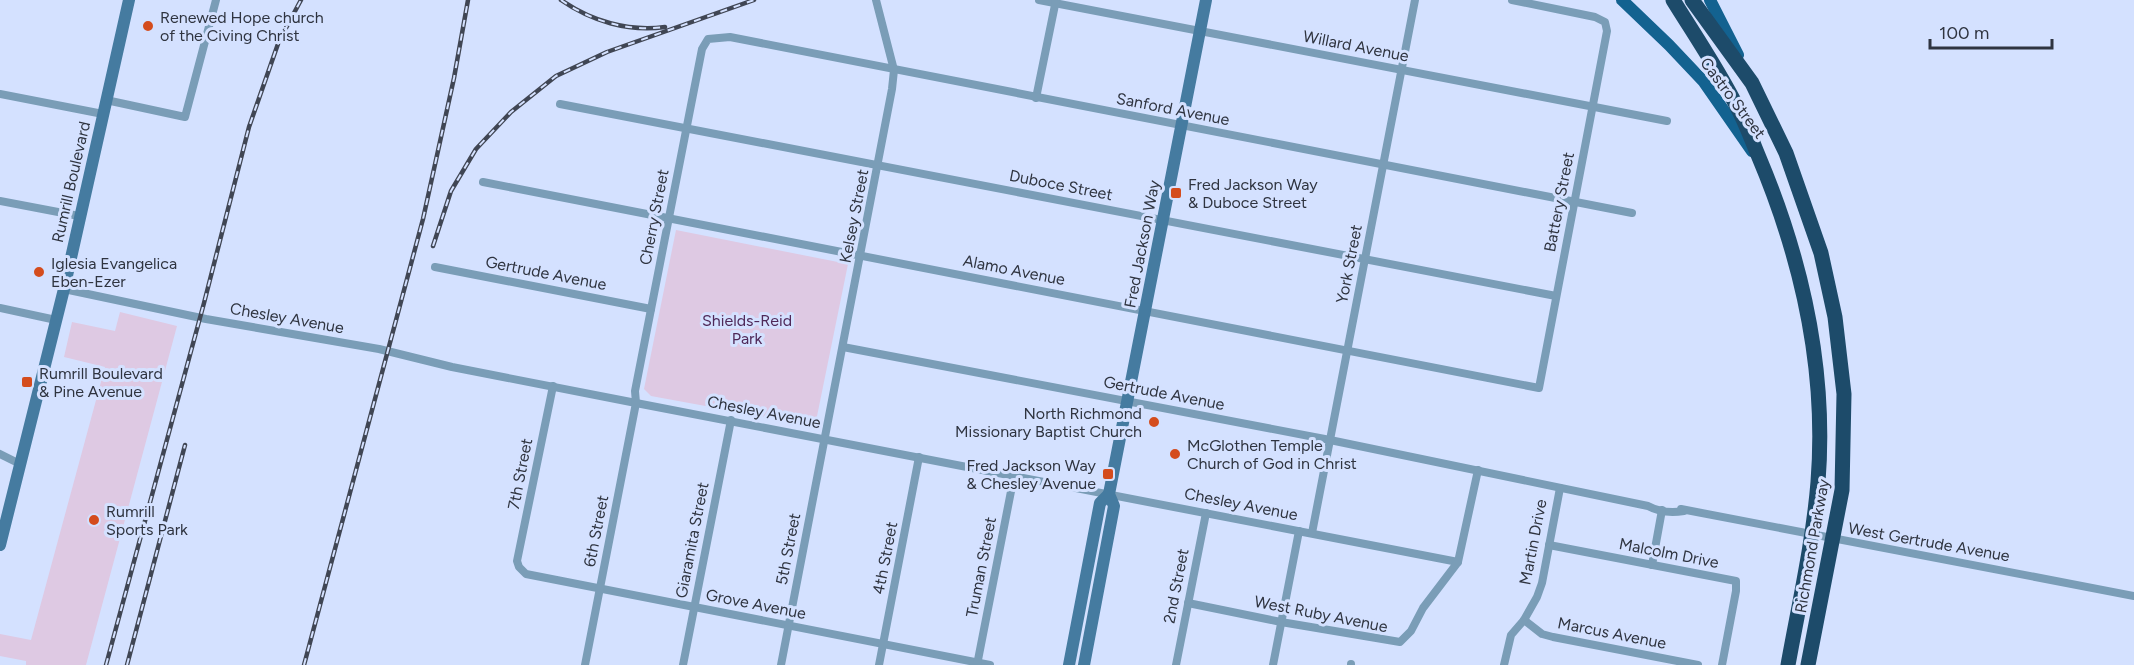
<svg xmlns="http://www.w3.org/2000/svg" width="2134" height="665" font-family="Figtree,sans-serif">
	<rect width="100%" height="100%" fill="#d4e1ff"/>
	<g fill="#dec9e3">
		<polygon points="676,230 848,264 815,426 651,396 644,389"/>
		<polygon points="120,312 177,326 86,665 26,665 26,661 0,656 0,634 31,640 105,367 64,357 72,322 115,331"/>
	</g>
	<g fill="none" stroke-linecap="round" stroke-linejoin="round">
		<g stroke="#7a9db7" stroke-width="8">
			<polyline points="1039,0 1667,121"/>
			<polyline points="0,94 103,114"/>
			<polyline points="1036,98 1056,0"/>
			<polyline points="106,100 185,117 216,0"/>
			<polyline points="560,104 1556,296"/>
			<polyline points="483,182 1539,388 1607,31 1605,22 1595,17 1512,0"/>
			<polyline points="0,201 79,216"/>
			<polyline points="435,267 651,309"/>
			<polyline points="64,289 206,319 379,349 452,367 636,403 1458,562"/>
			<polyline points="0,308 56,320"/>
			<path d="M 843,347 L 1330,440 L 1648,506 C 1659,512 1672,513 1684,511"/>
			<polyline points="553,386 517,561 519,567 526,574 990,665"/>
			<polyline points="0,454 20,464"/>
			<polyline points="1681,509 2134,596"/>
			<polyline points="1312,533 1415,0"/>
			<polyline points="1549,545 1736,581 1736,591 1722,665"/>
			<polyline points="1652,565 1662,510"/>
			<polyline points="1188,603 1281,622 1400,642 1411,631 1423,608 1458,562 1478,470"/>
			<polyline points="1524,620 1542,634 1553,637 1698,665"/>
			<polyline points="585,665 636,403 635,391 702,49 708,39 730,37 1632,213"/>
			<polyline points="683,665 731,420"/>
			<polyline points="781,665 892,89 894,70 876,0"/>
			<polyline points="879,665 919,457"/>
			<polyline points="977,665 1014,476"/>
			<polyline points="1176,665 1206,513"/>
			<polyline points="1273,665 1299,531"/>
			<polyline points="1351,665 1351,664"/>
			<polyline points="1504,665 1511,635 1524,620 1537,597 1542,583 1560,488"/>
		</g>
		<g stroke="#457ba0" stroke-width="12">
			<polyline points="0,545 64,289 129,0"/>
			<polyline points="1069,665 1100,503 1109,494"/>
			<polyline points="1084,665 1114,506 1109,494 1206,0"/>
		</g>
		<g stroke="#136290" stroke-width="12">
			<polyline points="1622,0 1669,45 1704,82 1752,151"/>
			<polyline points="1710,0 1738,55"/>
		</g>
		<g stroke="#1d4b6a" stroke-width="15">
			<path d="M 1673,0 C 1694,34 1718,69 1736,105 C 1745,121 1751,138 1758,155 C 1802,259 1827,368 1818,482 C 1813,543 1799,604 1788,665"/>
			<polyline points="1692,0 1752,83 1786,153 1821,253 1835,317 1844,394 1842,490 1808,665"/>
		</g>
		<defs>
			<g id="rail">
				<path d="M 561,0 C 591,21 628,32 665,27"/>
				<polyline points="433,246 451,191 476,149 511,112 556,76 607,52 754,0"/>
				<polyline points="106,665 204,303 249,127 279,41 301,0"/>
				<polyline points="127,665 185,445"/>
				<polyline points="304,665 423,219 454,78 468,0"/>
			</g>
		</defs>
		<use href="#rail" stroke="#404654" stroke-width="4.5"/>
		<use href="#rail" stroke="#d4e1ff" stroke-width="2" stroke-dasharray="7" stroke-linecap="butt"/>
	</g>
	<g fill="#d44c1d" stroke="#d4e1ff" stroke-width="2">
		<circle cx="148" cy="26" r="6"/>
		<rect x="1170" y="187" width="12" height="12" rx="3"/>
		<circle cx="39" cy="272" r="6"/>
		<rect x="21" y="376" width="12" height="12" rx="3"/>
		<circle cx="1154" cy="422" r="6"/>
		<circle cx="1175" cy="454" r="6"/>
		<rect x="1102" y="468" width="12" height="12" rx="3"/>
		<circle cx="94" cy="520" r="6"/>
	</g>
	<g text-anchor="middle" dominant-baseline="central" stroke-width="6" stroke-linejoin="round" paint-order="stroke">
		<g font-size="16" fill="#2f3440" stroke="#d4e1ff" text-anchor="start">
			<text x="160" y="17">Renewed Hope church<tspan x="160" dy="18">of the Civing Christ</tspan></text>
			<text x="1188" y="184">Fred Jackson Way<tspan x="1188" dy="18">&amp; Duboce Street</tspan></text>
			<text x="51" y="263">Iglesia Evangelica<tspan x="51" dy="18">Eben-Ezer</tspan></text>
			<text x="39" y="373">Rumrill Boulevard<tspan x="39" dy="18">&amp; Pine Avenue</tspan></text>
			<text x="1142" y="413" text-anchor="end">North Richmond<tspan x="1142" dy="18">Missionary Baptist Church</tspan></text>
			<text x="1187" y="445">McGlothen Temple<tspan x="1187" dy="18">Church of God in Christ</tspan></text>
			<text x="1096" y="465" text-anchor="end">Fred Jackson Way<tspan x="1096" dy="18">&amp; Chesley Avenue</tspan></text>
			<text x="106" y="511">Rumrill<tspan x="106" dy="18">Sports Park</tspan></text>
		</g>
		<g font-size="16" fill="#2f3440" stroke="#d4e1ff">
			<text transform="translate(1356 46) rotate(11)">Willard Avenue</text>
			<text transform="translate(1733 98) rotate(53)">Castro Street</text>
			<text transform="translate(1173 109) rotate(11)">Sanford Avenue</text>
			<text transform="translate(71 182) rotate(-77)">Rumrill Boulevard</text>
			<text transform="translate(1061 185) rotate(11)">Duboce Street</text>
			<text transform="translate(1559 202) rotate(-79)">Battery Street</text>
			<text transform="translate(854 216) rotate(-79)">Kelsey Street</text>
			<text transform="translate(654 217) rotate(-79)">Cherry Street</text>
			<text transform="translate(1142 244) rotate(-79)">Fred Jackson Way</text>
			<text transform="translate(1349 264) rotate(-79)">York Street</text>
			<text transform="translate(1014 270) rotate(11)">Alamo Avenue</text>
			<text transform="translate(546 273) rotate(11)">Gertrude Avenue</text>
			<text transform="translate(287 318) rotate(10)">Chesley Avenue</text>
			<text transform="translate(1164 393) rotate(11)">Gertrude Avenue</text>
			<text transform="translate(764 412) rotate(11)">Chesley Avenue</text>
			<text transform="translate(520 474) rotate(-79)">7th Street</text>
			<text transform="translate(1241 504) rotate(11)">Chesley Avenue</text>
			<text transform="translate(596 531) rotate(-79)">6th Street</text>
			<text transform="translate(692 540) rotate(-79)">Giaramita Street</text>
			<text transform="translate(1533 542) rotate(-79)">Martin Drive</text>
			<text transform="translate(1929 542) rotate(10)">West Gertrude Avenue</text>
			<text transform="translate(1812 546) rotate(-80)">Richmond Parkway</text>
			<text transform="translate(788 549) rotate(-79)">5th Street</text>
			<text transform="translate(1669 553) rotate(11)">Malcolm Drive</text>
			<text transform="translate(885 558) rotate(-79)">4th Street</text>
			<text transform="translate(981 567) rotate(-79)">Truman Street</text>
			<text transform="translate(1176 586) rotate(-79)">2nd Street</text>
			<text transform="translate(756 604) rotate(11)">Grove Avenue</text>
			<text transform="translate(1321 614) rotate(11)">West Ruby Avenue</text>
			<text transform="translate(1612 633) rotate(11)">Marcus Avenue</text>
		</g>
		<g font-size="16" fill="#4f2959" stroke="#d4e1ff">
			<text x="747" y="320">Shields-Reid<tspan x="747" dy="18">Park</tspan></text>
		</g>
	</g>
	<path d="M1930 39v9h122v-9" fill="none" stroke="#2f3440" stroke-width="3"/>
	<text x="1939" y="39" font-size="18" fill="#2f3440" stroke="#d4e1ff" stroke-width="4.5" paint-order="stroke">100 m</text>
</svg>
